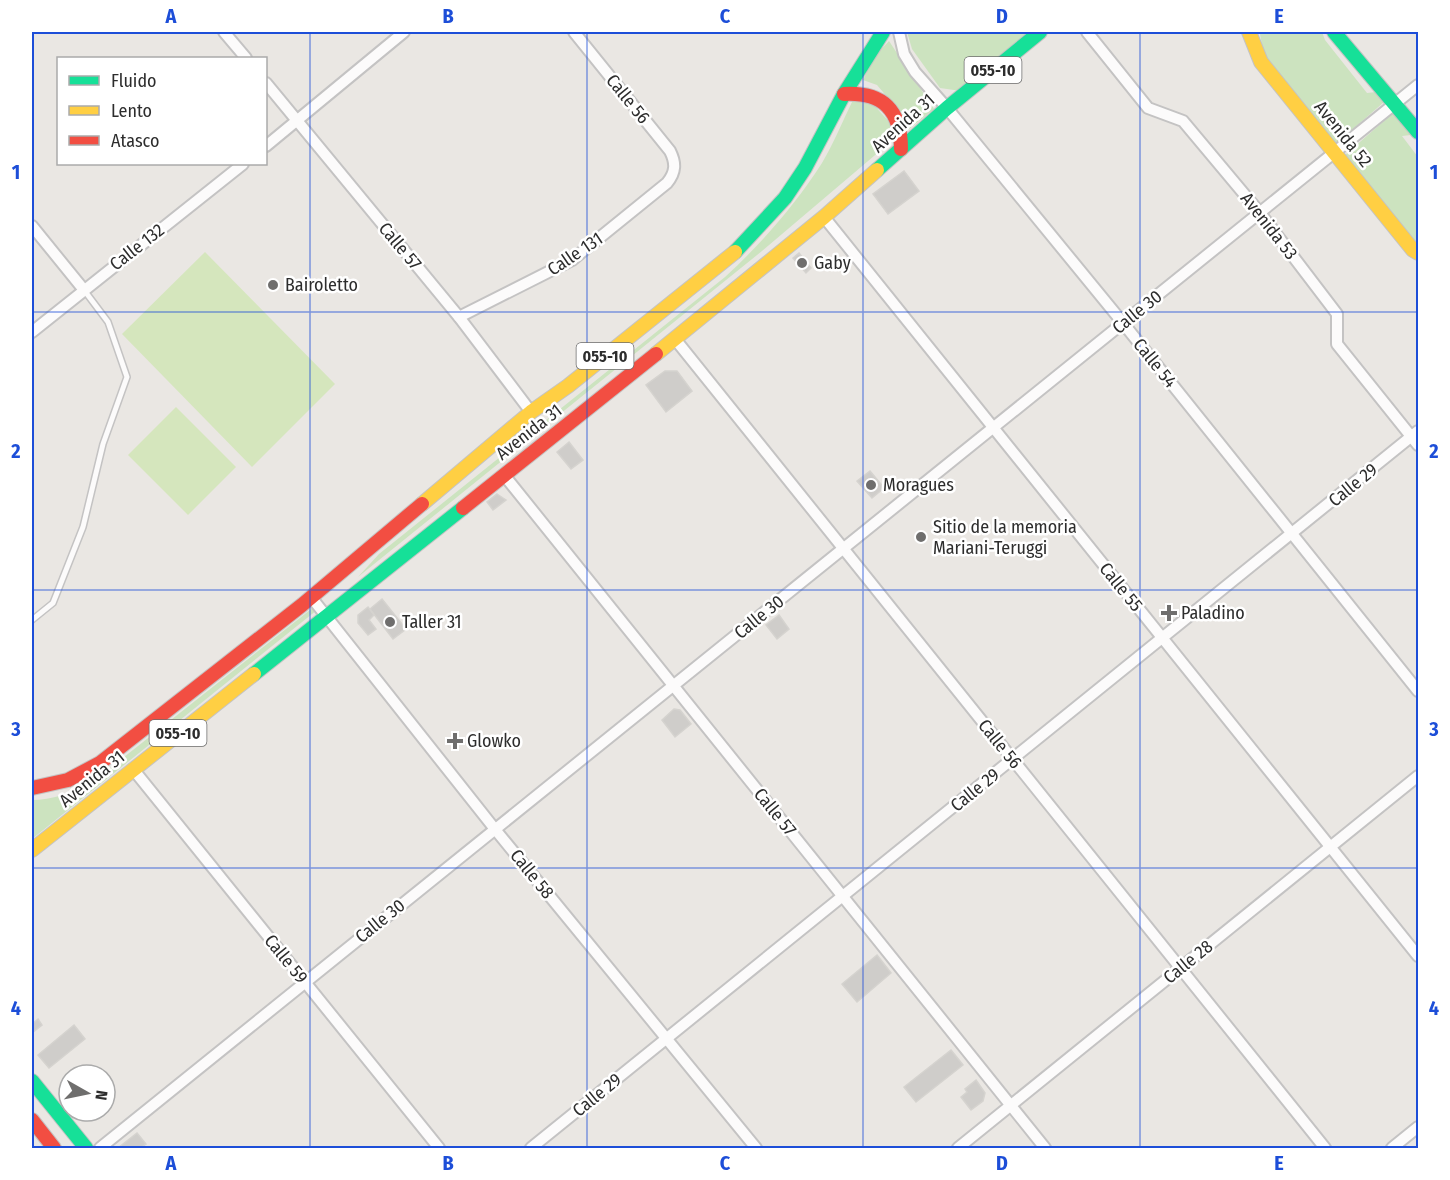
<svg xmlns="http://www.w3.org/2000/svg" width="1450" height="1180" font-family="'Fira Sans Condensed',sans-serif">
	<rect width="100%" height="100%" fill="#eae7e3"/>
	<g fill="#cce3bf">
		<polygon points="907,32 1033,32 961,91 940,88 912,49"/>
		<polygon points="1258,32 1322,32 1325,40 1367,93 1376,92 1384,102 1336,144 1264,56 1260,34"/>
		<polygon points="889,41 934,109 908,130 906,119 877,85 863,80 875,56"/>
		<path d="M 853,100 L 872,103 L 893,126 L 894,139 L 762,251 L 358,577 L 379,554 L 725,277 C 762,243 795,205 822,163 C 834,143 843,120 853,100 Z"/>
		<polygon points="1393,113 1411,135 1402,136 1418,157 1418,244 1415,243 1345,155"/>
		<path d="M 315,606 L 317,610 L 32,839 L 32,800 C 52,800 71,793 90,784 Z"/>
	</g>
	<g fill="#d5e6bd">
		<polygon points="205,252 335,384 252,467 122,334"/>
		<polygon points="176,407 236,467 188,515 128,455"/>
	</g>
	<g fill="#cfcdca" stroke="#d5d3cf" stroke-width="1.5">
		<polygon points="904,171 919,191 888,214 873,194"/>
		<polygon points="799,253 811,268 806,273 793,258"/>
		<polygon points="665,371 677,371 692,391 666,412 646,385"/>
		<polygon points="569,442 583,460 571,469 557,452"/>
		<polygon points="870,471 884,488 872,498 857,481"/>
		<polygon points="497,494 506,500 493,510 487,502"/>
		<polygon points="382,599 406,629 393,639 370,609"/>
		<polygon points="368,607 374,615 369,620 376,629 368,635 358,623 358,615"/>
		<polygon points="779,615 789,629 777,639 766,625"/>
		<polygon points="674,709 680,710 691,724 675,737 662,720"/>
		<polygon points="877,955 891,973 857,1002 842,984"/>
		<polygon points="38,1019 42,1025 32,1033 32,1024"/>
		<polygon points="74,1025 85,1039 49,1068 38,1055"/>
		<polygon points="951,1050 963,1065 916,1102 904,1087"/>
		<polygon points="976,1080 985,1093 983,1101 971,1110 961,1097 967,1092 965,1089"/>
		<polygon points="137,1133 146,1144 140,1148 118,1148"/>
	</g>
	<g fill="none" stroke-linecap="round" stroke-linejoin="round">
		<defs>
			<polyline id="lane" points="32,620 53,603 83,527 103,444 127,377 108,322 84,290"/>
			<g id="street">
				<polyline points="224,32 246,58"/>
				<polyline points="899,32 904,54 915,72 947,108 1123,323 1418,691"/>
				<polyline points="1087,32 1148,108 1183,121 1260,213 1337,314 1337,344 1418,445"/>
				<polyline points="266,83 459,317 531,412"/>
				<polyline points="266,146 404,32"/>
				<polyline points="824,217 1418,956"/>
				<polyline points="32,226 84,290"/>
				<path d="M 459,317 L 572,260 L 667,183 C 676,172 676,163 670,151 L 574,32"/>
				<polyline points="32,332 243,164"/>
				<polyline points="675,339 1325,1148"/>
				<polyline points="504,475 1045,1148"/>
				<polyline points="311,597 494,828 756,1148"/>
				<polyline points="133,769 439,1148"/>
				<polyline points="100,1148 1418,85"/>
				<polyline points="531,1148 1418,431"/>
				<polyline points="958,1148 1418,776"/>
				<polyline points="1392,1148 1418,1127"/>
			</g>
			<g id="fast">
				<polyline points="1334,32 1418,132"/>
				<polyline points="877,170 947,108 1040,32"/>
				<polyline points="735,252 785,198 805,168 844,94 883,32"/>
				<polyline points="254,674 463,508"/>
				<polyline points="32,1081 86,1148"/>
			</g>
			<g id="slow">
				<polyline points="1249,32 1261,62 1413,250 1418,253"/>
				<polyline points="656,354 824,217 877,170"/>
				<polyline points="422,504 531,412 568,386 735,252"/>
				<polyline points="32,850 254,674"/>
			</g>
			<g id="jam">
				<path d="M 844,94 C 883,92 901,110 901,149"/>
				<polyline points="463,508 656,354"/>
				<polyline points="32,788 68,780 100,763 302,605 422,504"/>
				<polyline points="32,1120 54,1148"/>
			</g>
		</defs>
		<use href="#lane" stroke="#c4c3c3" stroke-width="8"/>
		<use href="#street" stroke="#c4c3c3" stroke-width="14"/>
		<use href="#fast" stroke="#c4c3c3" stroke-width="16"/>
		<use href="#slow" stroke="#c4c3c3" stroke-width="16"/>
		<use href="#jam" stroke="#c4c3c3" stroke-width="16"/>
		<use href="#lane" stroke="#fcfbfb" stroke-width="5"/>
		<use href="#street" stroke="#fcfbfb" stroke-width="10"/>
		<use href="#fast" stroke="#16e098" stroke-width="14"/>
		<use href="#slow" stroke="#ffcf43" stroke-width="14"/>
		<use href="#jam" stroke="#f24e42" stroke-width="14"/>
	</g>
	<path fill="none" stroke="#1d4ed8" stroke-width="1.5" stroke-opacity="0.55" d="M 310,32 L 310,1148M 587,32 L 587,1148M 863,32 L 863,1148M 1140,32 L 1140,1148M 32,312 L 1418,312M 32,590 L 1418,590M 32,868 L 1418,868"/>
	<g fill="#6f6e6d" stroke="#fff" stroke-width="2">
		<circle cx="802" cy="263" r="6"/>
		<circle cx="273" cy="285" r="6"/>
		<circle cx="871" cy="485" r="6"/>
		<circle cx="921" cy="537" r="6"/>
		<path d="M1166 604h6v6h6v6h-6v6h-6v-6h-6v-6h6z"/>
		<circle cx="390" cy="622" r="6"/>
		<path d="M452 732h6v6h6v6h-6v6h-6v-6h-6v-6h6z"/>
	</g>
	<g text-anchor="middle" dominant-baseline="central" stroke-width="5" stroke-linejoin="round" paint-order="stroke">
		<g fill="#fff" stroke="#6c6c6c" stroke-width="1.5">
			<rect x="964.5" y="57" width="57" height="26" rx="4.5"/>
			<rect x="576.5" y="343" width="57" height="26" rx="4.5"/>
			<rect x="149.5" y="720" width="57" height="26" rx="4.5"/>
		</g>
		<g font-size="16" font-weight="bold" fill="#2d2d2d">
			<text x="993" y="70">055-10</text>
			<text x="605" y="356">055-10</text>
			<text x="178" y="733">055-10</text>
		</g>
		<g font-size="18" fill="#2d2d2d" stroke="#fff">
			<text transform="translate(628 99) rotate(51)">Calle 56</text>
			<text transform="translate(903 123) rotate(-42)">Avenida 31</text>
			<text transform="translate(1343 134) rotate(51)">Avenida 52</text>
			<text transform="translate(1269 226) rotate(52)">Avenida 53</text>
			<text transform="translate(400 246) rotate(50)">Calle 57</text>
			<text transform="translate(137 247) rotate(-38)">Calle 132</text>
			<text transform="translate(575 254) rotate(-34)">Calle 131</text>
			<text transform="translate(1137 312) rotate(-39)">Calle 30</text>
			<text transform="translate(1155 363) rotate(51)">Calle 54</text>
			<text transform="translate(529 432) rotate(-38)">Avenida 31</text>
			<text transform="translate(1353 485) rotate(-39)">Calle 29</text>
			<text transform="translate(1121 587) rotate(51)">Calle 55</text>
			<text transform="translate(759 617) rotate(-39)">Calle 30</text>
			<text transform="translate(1000 744) rotate(51)">Calle 56</text>
			<text transform="translate(92 779) rotate(-39)">Avenida 31</text>
			<text transform="translate(975 790) rotate(-39)">Calle 29</text>
			<text transform="translate(775 812) rotate(51)">Calle 57</text>
			<text transform="translate(532 874) rotate(51)">Calle 58</text>
			<text transform="translate(380 921) rotate(-39)">Calle 30</text>
			<text transform="translate(286 959) rotate(51)">Calle 59</text>
			<text transform="translate(1188 962) rotate(-39)">Calle 28</text>
			<text transform="translate(597 1095) rotate(-39)">Calle 29</text>
		</g>
		<g font-size="18" fill="#2d2d2d" stroke="#fff" text-anchor="start">
			<text x="814" y="263">Gaby</text>
			<text x="285" y="285">Bairoletto</text>
			<text x="883" y="485">Moragues</text>
			<text x="933" y="527">Sitio de la memoria<tspan x="933" dy="21">Mariani-Teruggi</tspan></text>
			<text x="1181" y="613">Paladino</text>
			<text x="402" y="622">Taller 31</text>
			<text x="467" y="741">Glowko</text>
		</g>
	</g>
	<rect width="1450" height="1180" fill="none" stroke="#ffffff" stroke-width="66"/>
	<rect x="57" y="57" width="210" height="108" fill="#ffffff" stroke="#ababab" stroke-width="1.5"/>
	<rect x="69" y="76" width="30" height="9" fill="#16e098" stroke="#ababab" stroke-width="1.5"/>
	<text x="111" y="87" font-size="18" fill="#2d2d2d">Fluido</text>
	<rect x="69" y="106" width="30" height="9" fill="#ffcf43" stroke="#ababab" stroke-width="1.5"/>
	<text x="111" y="117" font-size="18" fill="#2d2d2d">Lento</text>
	<rect x="69" y="136" width="30" height="9" fill="#f24e42" stroke="#ababab" stroke-width="1.5"/>
	<text x="111" y="147" font-size="18" fill="#2d2d2d">Atasco</text>
	<g transform="translate(87 1093) rotate(99)"><circle r="28" fill="#ffffff" stroke="#ababab" stroke-width="1.5"/>
	<path d="M0-4.5L10 22L0 15L-10 22Z" fill="#6f6e6d"/>
	<text y="-9" font-size="16" font-weight="bold" text-anchor="middle" fill="#2d2d2d">N</text>
	</g>
	<rect x="33" y="33" width="1384" height="1114" fill="none" stroke="#1d4ed8" stroke-width="2"/>
	<g font-size="20" text-anchor="middle" font-weight="bold" fill="#1d4ed8">
		<text x="171" y="23">A</text>
		<text x="448" y="23">B</text>
		<text x="725" y="23">C</text>
		<text x="1002" y="23">D</text>
		<text x="1279" y="23">E</text>
		<text x="16" y="179">1</text>
		<text x="1434" y="179">1</text>
		<text x="16" y="458">2</text>
		<text x="1434" y="458">2</text>
		<text x="16" y="736">3</text>
		<text x="1434" y="736">3</text>
		<text x="16" y="1015">4</text>
		<text x="1434" y="1015">4</text>
		<text x="171" y="1170">A</text>
		<text x="448" y="1170">B</text>
		<text x="725" y="1170">C</text>
		<text x="1002" y="1170">D</text>
		<text x="1279" y="1170">E</text>
	</g>
</svg>
